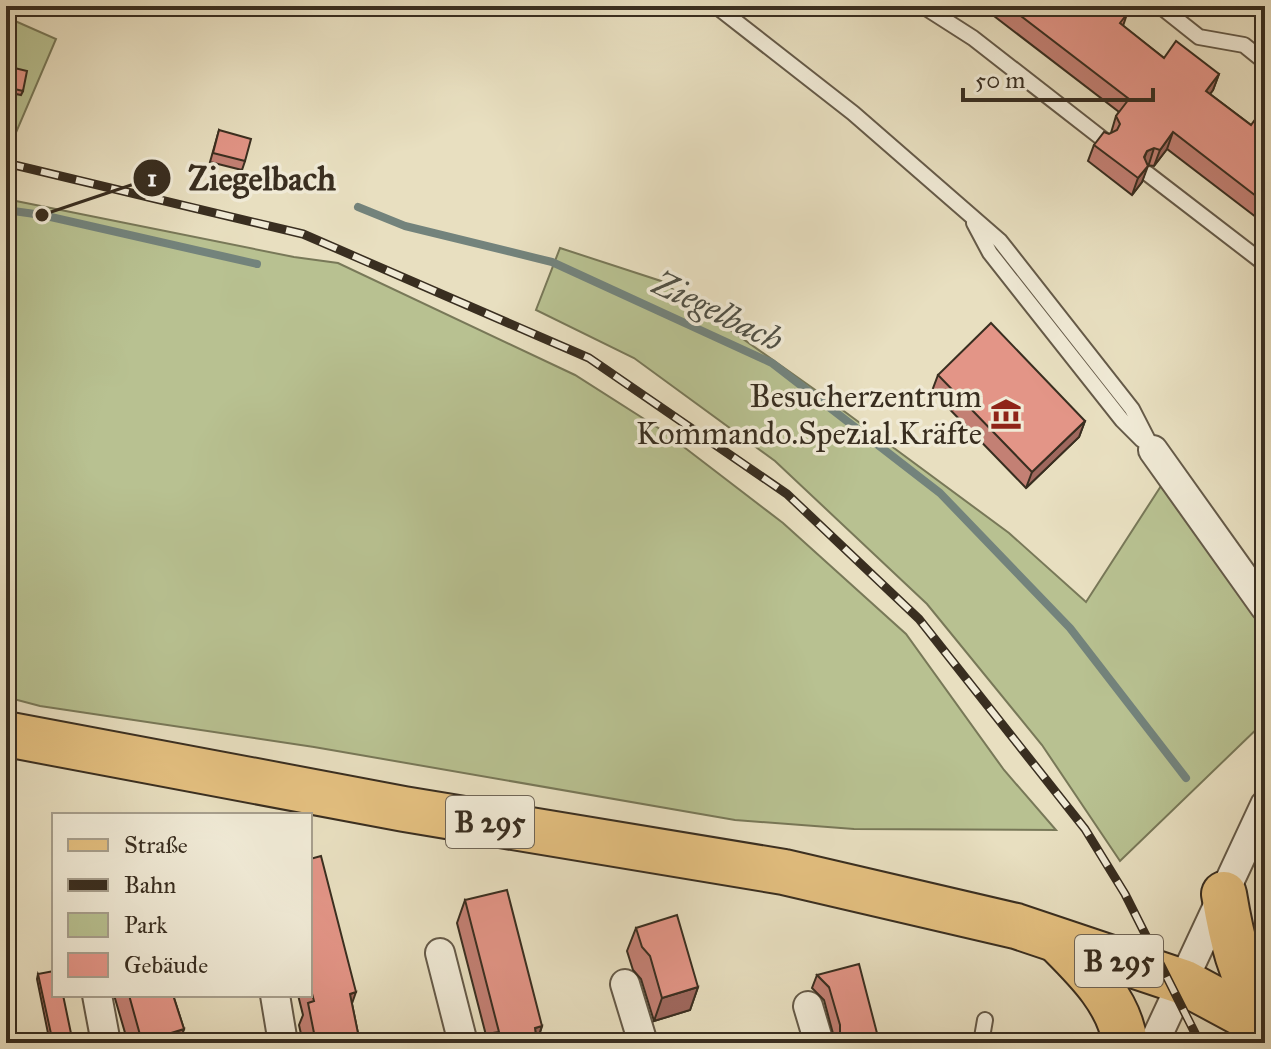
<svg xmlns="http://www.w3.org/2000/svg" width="1271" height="1049" font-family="'IM FELL Great Primer',serif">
	<rect width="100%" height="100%" fill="#e8dfc0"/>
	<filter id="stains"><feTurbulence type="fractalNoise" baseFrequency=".0025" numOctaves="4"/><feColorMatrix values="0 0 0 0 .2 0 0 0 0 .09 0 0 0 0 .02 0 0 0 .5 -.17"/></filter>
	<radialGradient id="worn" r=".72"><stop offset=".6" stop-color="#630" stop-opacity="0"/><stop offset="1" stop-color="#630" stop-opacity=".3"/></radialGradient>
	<g fill="#b8c191" stroke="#787858" stroke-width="2">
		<polygon points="6,17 56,39 12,142 6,141"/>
		<polygon points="6,199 294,257 338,263 575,375 663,431 783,523 906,634 1004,770 1056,830 854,829 735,820 314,747 40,706 6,697"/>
		<polygon points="560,248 661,281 814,389 1009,533 1086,602 1161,486 1265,630 1265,721 1120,861 1042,745 927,604 775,461 634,358 536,310"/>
	</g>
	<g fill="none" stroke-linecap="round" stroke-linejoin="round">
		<g stroke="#73837c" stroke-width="8">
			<polyline points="358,207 405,226 552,262 772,363 940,493 1070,628 1186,778"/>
			<polyline points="6,210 42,215 257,264"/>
		</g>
		<defs>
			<g id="service">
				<polyline points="716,6 853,113 1000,241 1132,409 1153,450"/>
				<polyline points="923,6 973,38 1104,140"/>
				<polyline points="1160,6 1199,37 1244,45 1265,62"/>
				<polyline points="1148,174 1265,264"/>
				<polyline points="974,223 990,253 1122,420 1142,440"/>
				<polyline points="981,1043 985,1020"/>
			</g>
			<g id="minor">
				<polyline points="1153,450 1265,607"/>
				<polyline points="440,953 463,1043"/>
				<polyline points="625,984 643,1043"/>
				<polyline points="97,995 106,1043"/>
				<polyline points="275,995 283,1043"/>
				<polyline points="808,1006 819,1043"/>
				<polyline points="1154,1043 1265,805"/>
			</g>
			<g id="primary">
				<polyline points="6,734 404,809 784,872 1016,926 1183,982 1265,1026"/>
				<path d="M 1224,894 C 1231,936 1240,978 1265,1013"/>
				<path d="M 1061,944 C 1088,971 1120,1003 1125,1043"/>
			</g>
		</defs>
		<use href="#service" stroke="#655a48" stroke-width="18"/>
		<use href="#minor" stroke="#655a48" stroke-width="32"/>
		<use href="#primary" stroke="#392e20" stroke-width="48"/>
		<use href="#service" stroke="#f0ead6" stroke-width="14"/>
		<use href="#minor" stroke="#f0ead6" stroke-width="28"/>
		<use href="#primary" stroke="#e4c080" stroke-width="44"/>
		<defs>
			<polyline id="rail" points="6,163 303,234 589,358 787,494 919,619 1085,829 1125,894 1200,1043"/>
		</defs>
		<use href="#rail" stroke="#392e20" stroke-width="9"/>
		<use href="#rail" stroke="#f0ead6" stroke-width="6" stroke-dasharray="18" stroke-linecap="butt"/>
	</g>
	<g fill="#c38074" stroke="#392e20" stroke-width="2">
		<polygon points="981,6 1098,6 1101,8 1127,14 1123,26 1164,58 1219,74 1213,90 1210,94 1251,125 1265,123 1265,224 1167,149 1154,166 1147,165 1142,182 1132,195 1088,161 1094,145 1111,133 1116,116 1119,112"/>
		<polygon points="6,66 23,91 21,95 6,92"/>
		<polygon points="219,130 245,161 242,170 210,162"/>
		<polygon points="938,375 1085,421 1079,437 1026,488 932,391"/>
		<polygon points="310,859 352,1004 360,1043 303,1043 299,1025 303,1015 298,995 310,995"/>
		<polygon points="465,900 542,1026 537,1043 488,1043 457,923"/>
		<polygon points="636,928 698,987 690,1010 654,1021 641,979 633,970 627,951"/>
		<polygon points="38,974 73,1043 50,1043 37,979"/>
		<polygon points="817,975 878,1037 835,1041 824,1000 812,988"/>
		<polygon points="114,995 173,995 184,1029 179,1043 128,1043"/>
	</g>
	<g fill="#9f685e" stroke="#392e20" stroke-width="2">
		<polygon points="1219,74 1213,90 1200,107 1206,91"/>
		<polygon points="1173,132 1167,149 1154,166 1160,150"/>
		<polygon points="1154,148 1149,164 1141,167 1147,151"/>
		<polygon points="1148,166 1142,182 1132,195 1138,178"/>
		<polygon points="1085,421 1079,437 1026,488 1032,472"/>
		<polygon points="698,987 690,1010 654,1021 662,998"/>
		<polygon points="356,992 348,1015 350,994"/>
		<polygon points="542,1026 536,1043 535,1028"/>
		<polygon points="184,1029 179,1043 142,1043 142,1042"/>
	</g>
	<g fill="#e39587" stroke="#392e20" stroke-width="2">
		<polygon points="1008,6 1098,6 1101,8 1103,6 1117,6 1127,14 1120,23 1164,58 1176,41 1219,74 1206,91 1251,125 1257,117 1265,123 1265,203 1173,132 1160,150 1154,148 1147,151 1144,157 1148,166 1138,178 1094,145 1104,132 1109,134 1117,130 1120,124 1116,116 1129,99"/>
		<polygon points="6,66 27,71 23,91 6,87"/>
		<polygon points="219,130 251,139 245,161 213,153"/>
		<polygon points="991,323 1085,421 1032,472 938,375"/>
		<polygon points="321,856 356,992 350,994 360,1043 316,1043 308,1003 314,1001 310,986 310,859"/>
		<polygon points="507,890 542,1026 535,1028 537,1043 494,1043 492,1033 499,1032 465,900"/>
		<polygon points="677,915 698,987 662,998 650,956 642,947 636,928"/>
		<polygon points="859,964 878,1037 873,1038 874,1043 835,1043 840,1034 840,1025 829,987 817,975"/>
		<polygon points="54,971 54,995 63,995 73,1043 53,1043 38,974"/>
		<polygon points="129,995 173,995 184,1029 142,1042"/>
		<polygon points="407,1036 429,1038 429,1043 406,1043"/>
	</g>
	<defs>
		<symbol id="museum-bare" viewBox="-9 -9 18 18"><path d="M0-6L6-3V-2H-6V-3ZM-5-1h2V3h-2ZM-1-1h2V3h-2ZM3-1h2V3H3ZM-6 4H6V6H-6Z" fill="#8f2418" stroke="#f0ead6" stroke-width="2.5" paint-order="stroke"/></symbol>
	</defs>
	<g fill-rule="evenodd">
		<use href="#museum-bare" x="984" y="392" width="44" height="44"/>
	</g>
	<g text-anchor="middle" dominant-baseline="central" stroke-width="7" stroke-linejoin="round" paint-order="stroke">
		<g fill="#f0ead6" stroke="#706657" stroke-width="2">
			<rect x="446" y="796" width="88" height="52" rx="6"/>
			<rect x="1075" y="935" width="88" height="52" rx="6"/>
		</g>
		<g font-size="30" font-weight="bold" fill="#392e20">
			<text x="490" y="822">B 295</text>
			<text x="1119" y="961">B 295</text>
		</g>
		<g font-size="32" fill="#392e20" stroke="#f0ead6" text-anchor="end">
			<text x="982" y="396">Besucherzentrum<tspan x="982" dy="37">Kommando.Spezial.Kräfte</tspan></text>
		</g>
		<g font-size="34" font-style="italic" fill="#515146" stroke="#f0ead6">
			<text transform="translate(718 311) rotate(26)">Ziegelbach</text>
		</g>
	</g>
	<path fill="none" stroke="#392e20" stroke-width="3" d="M42 215L152 178"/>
	<g fill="#392e20" stroke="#f0ead6" stroke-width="3">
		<circle cx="42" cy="215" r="8"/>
		<circle cx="152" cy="178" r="20"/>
	</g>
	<g font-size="24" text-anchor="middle" font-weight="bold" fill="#fff">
		<text x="152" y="186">1</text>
	</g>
	<g font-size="34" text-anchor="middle" font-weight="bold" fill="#392e20" stroke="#f0ead6" stroke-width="7" stroke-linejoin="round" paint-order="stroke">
		<text x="262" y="190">Ziegelbach</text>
	</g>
	<rect width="1271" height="1049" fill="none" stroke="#e8dfc0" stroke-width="32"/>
	<rect x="8" y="8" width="1255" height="1033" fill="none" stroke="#392e20" stroke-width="4"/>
	<rect x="16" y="16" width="1239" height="1017" fill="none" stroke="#392e20" stroke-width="2"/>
	<rect x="52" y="813" width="260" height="184" fill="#f0ead6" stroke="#a79f8d" stroke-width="2"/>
	<rect x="68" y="839" width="40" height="12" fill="#e4c080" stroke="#a79f8d" stroke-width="2"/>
	<text x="124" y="853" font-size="24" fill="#392e20">Straße</text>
	<rect x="68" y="879" width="40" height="12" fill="#392e20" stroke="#a79f8d" stroke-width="2"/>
	<text x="124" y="893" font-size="24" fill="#392e20">Bahn</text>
	<rect x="68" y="913" width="40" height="24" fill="#b8c191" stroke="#a79f8d" stroke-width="2"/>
	<text x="124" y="933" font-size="24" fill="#392e20">Park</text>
	<rect x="68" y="953" width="40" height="24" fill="#e39587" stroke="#a79f8d" stroke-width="2"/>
	<text x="124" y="973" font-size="24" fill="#392e20">Gebäude</text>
	<path d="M963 88v12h190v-12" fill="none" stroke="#392e20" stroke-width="4"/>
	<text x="975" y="88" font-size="24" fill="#392e20" stroke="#f0ead6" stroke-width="6" paint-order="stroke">50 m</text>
	<rect width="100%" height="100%" filter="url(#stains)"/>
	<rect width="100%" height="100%" fill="url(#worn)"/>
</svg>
